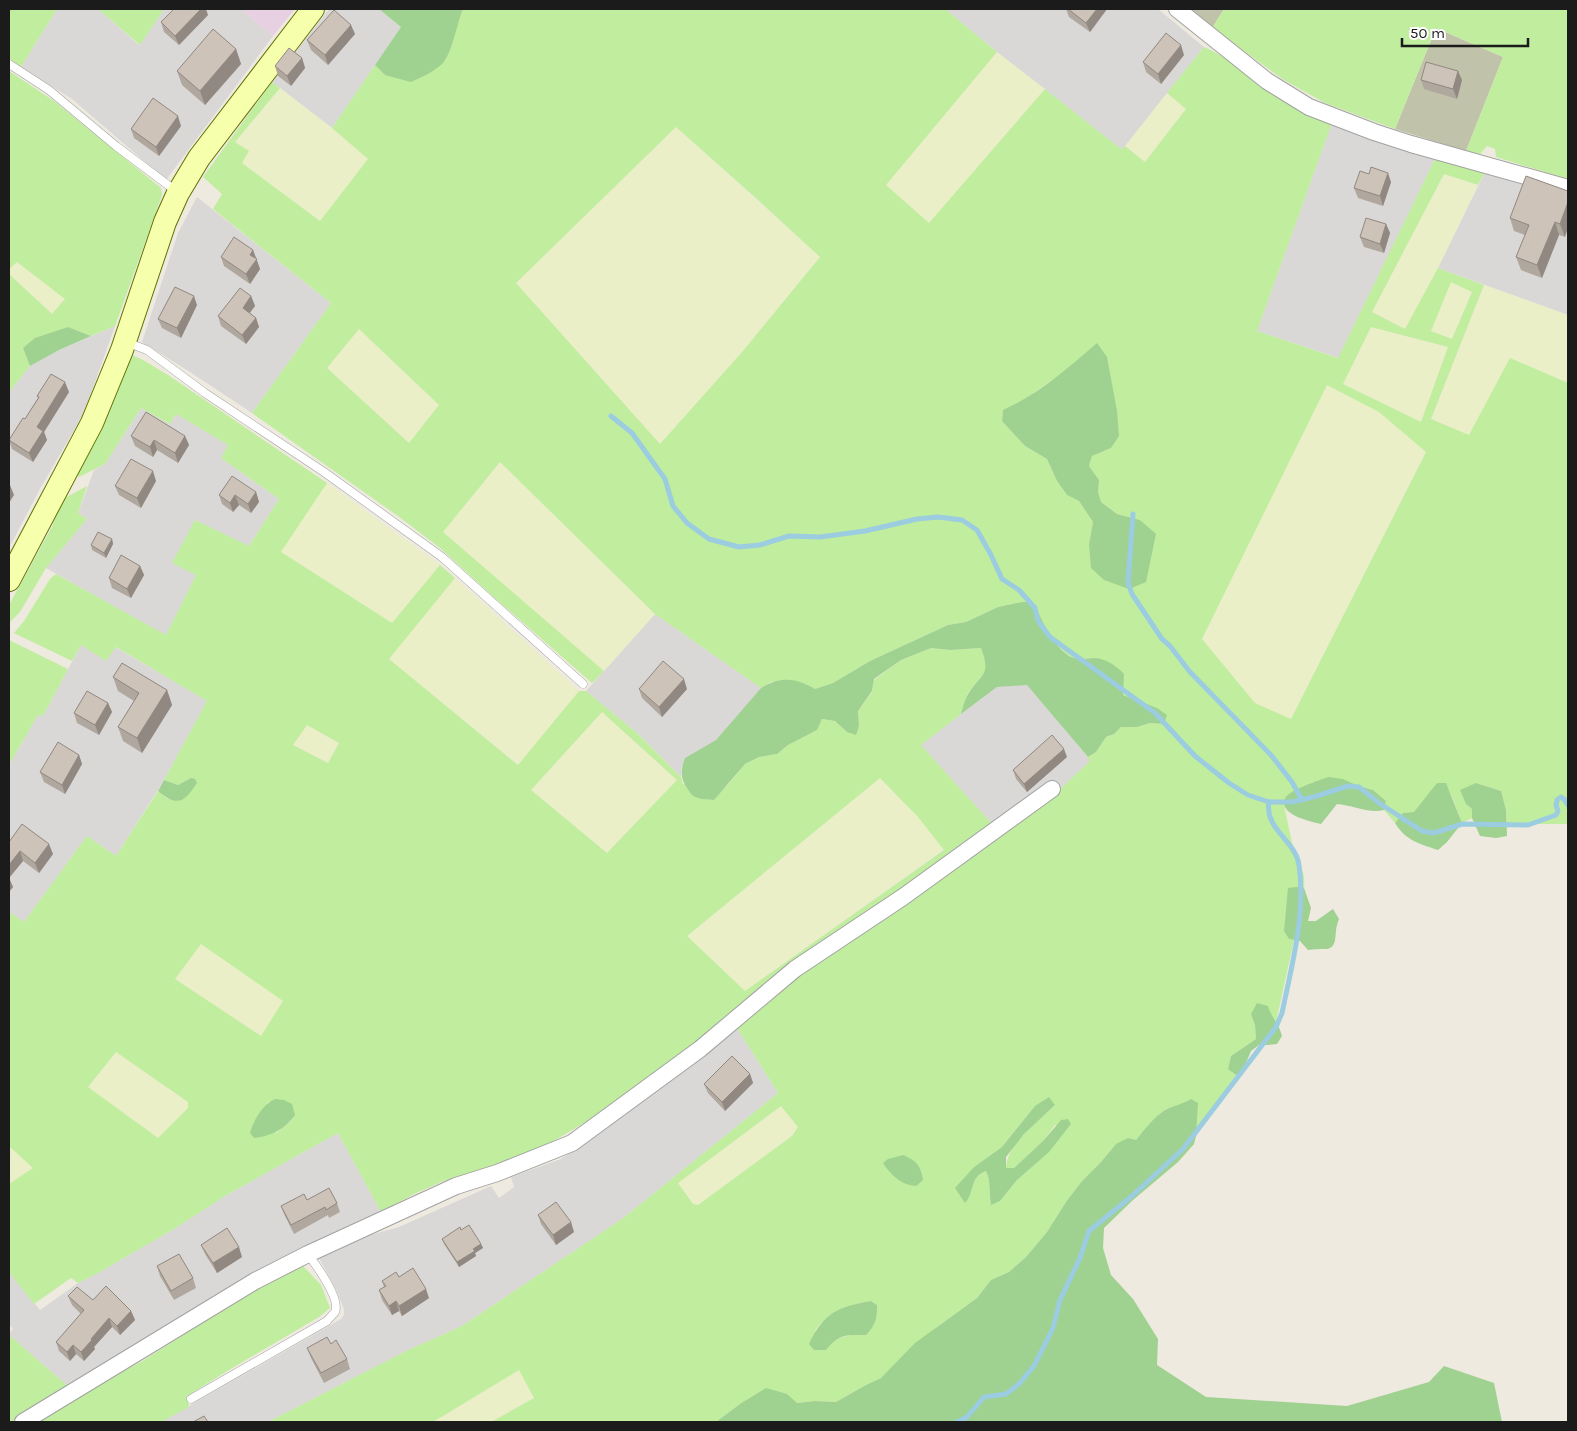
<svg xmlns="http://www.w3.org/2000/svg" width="1577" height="1431" font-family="Karla,sans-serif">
	<rect width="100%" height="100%" fill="#eeeadf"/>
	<g fill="#d9d8d7">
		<polygon points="57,9 98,9 139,45 164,9 241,9 273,36 166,180 72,99 21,67"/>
		<polygon points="329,9 379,9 401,27 332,128 272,82"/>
		<polygon points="945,9 1158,9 1204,47 1122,150 997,52"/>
		<polygon points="1332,123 1436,157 1339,358 1257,331"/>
		<polygon points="1485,172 1568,194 1568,315 1438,268"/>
		<polygon points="197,197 331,303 252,413 190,372 142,342 178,233"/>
		<polygon points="115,326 84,413 41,487 9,548 9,392 30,366 59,350"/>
		<polygon points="141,408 170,424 176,414 229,445 221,458 279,499 249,546 194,520 196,575 166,636 46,568 87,519 78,513 94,470 105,464"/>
		<polygon points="655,614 761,688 716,740 685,758 681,769 681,777 637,733 586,691"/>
		<polygon points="81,645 115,647 208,701 161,785 116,856 87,836 24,922 9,912 9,765 38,715 43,716"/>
		<polygon points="1027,684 1091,761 1059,790 992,824 920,745 997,687"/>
		<polygon points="737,1028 778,1093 622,1219 462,1326 406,1351 268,1422 161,1422 341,1319 344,1315 344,1309 336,1289 319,1258 370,1235 399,1227 491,1186 499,1198 514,1187 511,1177 561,1159 615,1122"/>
		<polygon points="338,1133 381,1212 276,1260 216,1295 174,1325 69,1387 9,1335 9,1333 13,1329 9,1324 9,1272 40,1310 78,1283 98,1273 174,1229 225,1196"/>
	</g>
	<polygon fill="#e7d0e2" points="241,9 295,9 273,36"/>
	<g fill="#c1c2aa">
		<polygon points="1190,9 1224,9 1212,28"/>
		<polygon points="1436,28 1503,57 1466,151 1395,129"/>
	</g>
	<g fill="#eaefc7">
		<polygon points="997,52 1045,89 929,223 886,185"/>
		<polygon points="280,88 332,128 368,159 320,221 242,163 235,142"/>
		<polygon points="1167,93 1186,109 1145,162 1125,146"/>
		<polygon points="676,127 820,257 743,351 660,444 516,283"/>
		<polygon points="1444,174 1478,185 1438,268 1405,329 1372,312"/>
		<polygon points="17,262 66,298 52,314 9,274 9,269"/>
		<polygon points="1451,282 1472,291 1452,339 1431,331"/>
		<polygon points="1484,285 1568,315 1568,383 1510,359 1469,435 1431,419"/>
		<polygon points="1371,327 1448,347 1421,422 1343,384"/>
		<polygon points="359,329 439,405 409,443 327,368"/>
		<polygon points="1327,384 1379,412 1426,451 1291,719 1255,703 1202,639"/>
		<polygon points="500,462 655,614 604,671 443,532"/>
		<polygon points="327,483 440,565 392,623 281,552"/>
		<polygon points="455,578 579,691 519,765 388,659"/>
		<polygon points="602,712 677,780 607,853 531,790"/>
		<polygon points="307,725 339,743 328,763 293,745"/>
		<polygon points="880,778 919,817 944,849 745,991 687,936"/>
		<polygon points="201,944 283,1001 261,1037 175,979"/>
		<polygon points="116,1052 188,1102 188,1108 158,1138 88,1088"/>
		<polygon points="781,1106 798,1127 792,1136 698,1205 693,1204 678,1183"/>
		<polygon points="9,1146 33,1168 9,1184"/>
		<polygon points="519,1370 535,1397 491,1422 433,1422"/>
	</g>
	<g fill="#c1ed9f" fill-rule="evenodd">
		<polygon points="9,9 57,9 21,67 9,58"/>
		<polygon points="98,9 164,9 140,45"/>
		<path d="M 463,9 L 945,9 L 997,52 L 886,185 L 929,223 L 1045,89 L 1121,149 L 1125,146 L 1145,162 L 1186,109 L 1167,93 L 1204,47 C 1226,56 1245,74 1264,88 C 1287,104 1308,113 1332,123 L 1257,331 L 1338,358 L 1436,157 L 1485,172 L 1478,185 L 1444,174 L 1372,312 L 1405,329 L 1438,268 L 1484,285 L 1431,419 L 1469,435 L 1510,358 L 1568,383 L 1568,824 L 1507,824 L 1506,810 L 1501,791 L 1476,783 L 1466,804 L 1472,809 L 1472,818 L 1462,823 L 1453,799 L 1445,783 L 1414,812 L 1403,813 L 1395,823 L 1384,810 L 1386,801 L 1373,790 L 1358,786 L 1313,782 L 1289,794 L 1286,797 L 1284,805 L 1296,862 C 1304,869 1305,878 1304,888 L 1297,887 C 1289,904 1279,921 1289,939 L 1294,940 L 1276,1022 L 1270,1015 L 1268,1006 L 1251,1014 L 1255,1025 L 1256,1039 L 1231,1056 L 1228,1069 L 1236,1075 L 1196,1136 L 1196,1121 L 1191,1099 L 1181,1105 L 1166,1109 L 1153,1120 L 1136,1140 L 1116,1144 L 1101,1162 L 1082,1181 L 1066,1202 L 1047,1232 L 1026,1257 L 1009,1272 L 991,1280 L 977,1298 L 938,1326 L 881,1378 L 866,1385 L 836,1402 L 815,1401 L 796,1403 L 787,1394 L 740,1404 L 716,1422 L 491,1422 L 534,1398 L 519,1370 L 433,1422 L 268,1422 L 406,1351 L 462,1326 L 622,1219 L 778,1093 L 737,1028 L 743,1019 L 816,964 L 1059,790 L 1090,761 L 1088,757 L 1096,752 L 1106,737 L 1114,734 L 1121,727 L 1137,727 L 1150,723 L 1164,724 L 1137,701 L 1123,695 L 1123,690 L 1097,658 C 1090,658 1083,659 1077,659 C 1058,656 1040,618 1033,602 L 1022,602 L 998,607 L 966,622 L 948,625 L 870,661 L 833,683 L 815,689 L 806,684 L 771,682 L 761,688 L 655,614 L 500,462 L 443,532 L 604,671 L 592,683 L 497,600 L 440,548 L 398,516 L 252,413 L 331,303 L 213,209 L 222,194 L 203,177 L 272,82 L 280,88 L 235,142 L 249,151 L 242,163 L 320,221 L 368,159 L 332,128 L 375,65 L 385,75 L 457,24 ZM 676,127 L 758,200 L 820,257 L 743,351 L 660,444 L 516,283 ZM 1451,282 L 1472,292 L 1452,339 L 1431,331 ZM 1371,327 L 1448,347 L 1421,422 L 1343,384 ZM 359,329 L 439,405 L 409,443 L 327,368 ZM 1107,357 L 1110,375 L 1111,448 L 1092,456 L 1089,466 L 1099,480 L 1098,492 L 1101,502 L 1117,514 L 1140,520 L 1089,544 L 1093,522 L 1079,501 L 1067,495 L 1057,481 L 1047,459 L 1025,446 L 1002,421 L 1003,411 L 1019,403 L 1058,376 ZM 1327,385 L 1379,412 L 1426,452 L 1291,719 L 1255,703 L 1202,639 ZM 1055,1105 C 1038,1122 1007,1143 1006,1168 L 1014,1168 L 1044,1140 L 1055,1125 L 1071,1124 L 1049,1151 L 1017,1180 L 1000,1201 L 991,1204 C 989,1193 991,1181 986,1171 C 974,1175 972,1187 969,1199 L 974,1167 L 1002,1147 L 1035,1106 ZM 781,1106 L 798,1127 L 792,1136 L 698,1205 L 693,1204 L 678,1183 ZM 871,1301 L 877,1305 L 866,1335 L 851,1335 L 835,1339 L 815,1331 C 829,1310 847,1306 871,1301 Z"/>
		<polygon points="1224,9 1568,9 1568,179 1496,157 1495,149 1487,146 1480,154 1466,151 1503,57 1436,28 1395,129 1325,103 1300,89 1284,80 1212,28"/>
		<polygon points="9,71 54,101 161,188 162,195 115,326 91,336 68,327 23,348 30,366 9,392 9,274 52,314 65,299 17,262 9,269"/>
		<path d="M 132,355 L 143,360 L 168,375 L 327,483 L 281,552 L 392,623 L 440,565 L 455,578 L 389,659 L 518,765 L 579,691 L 586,691 L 637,733 L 681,777 L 683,784 L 725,788 L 745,764 L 759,757 L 777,754 L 788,745 L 817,730 L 821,719 L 835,721 L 847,732 L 859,726 L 858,711 L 872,692 L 874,680 L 901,660 L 931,648 L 950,650 L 981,648 L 986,660 L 986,670 L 968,693 L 961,714 L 921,745 L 992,824 L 603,1112 L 538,1150 L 512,1160 L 441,1182 L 414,1194 L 381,1212 L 338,1133 L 225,1196 L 174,1229 L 98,1273 L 78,1283 L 71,1278 L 34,1304 L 9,1272 L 9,1184 L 33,1168 L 9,1146 L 9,912 L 24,922 L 87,836 L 116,856 L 158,791 L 168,799 L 191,778 L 178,785 L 164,780 L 207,701 L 116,647 L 106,661 L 81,645 L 72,661 L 14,633 L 24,621 L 50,579 L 56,574 L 166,635 L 196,575 L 172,563 L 195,520 L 249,546 L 279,499 L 221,458 L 228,445 L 176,414 L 170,424 L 141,408 L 105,464 L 79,477 L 77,474 C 99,436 116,396 132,355 ZM 602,712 L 677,780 L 607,853 L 531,790 ZM 307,725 L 339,743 L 328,763 L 293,745 ZM 880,778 L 918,817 L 944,850 L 745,991 L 687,936 ZM 201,944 L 283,1001 L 261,1036 L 175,979 ZM 116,1052 L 188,1102 L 188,1108 L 158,1138 L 88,1087 ZM 268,1102 L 295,1114 L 290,1122 L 276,1133 L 261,1113 Z"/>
		<polygon points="87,486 78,513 87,519 46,568 20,612 9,623 9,605 53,525 56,508 63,499"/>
		<polygon points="9,640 68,669 43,716 38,715 10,763 9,762"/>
		<polygon points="303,1266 321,1285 330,1308 319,1317 229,1370 187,1396 189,1407 161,1422 36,1422 106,1379 141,1362 241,1297"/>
		<polygon points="9,1335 69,1387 13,1422 9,1422"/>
	</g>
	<g fill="#9fd190">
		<path d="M 379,9 L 463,9 C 457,23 452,54 442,64 C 433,72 422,77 411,82 L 385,75 L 375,65 L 401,27 Z"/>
		<polygon points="68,327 91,336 59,350 30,366 23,348 35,338"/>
		<path d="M 1097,343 L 1107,357 L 1117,411 L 1119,436 L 1111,448 L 1092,456 L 1089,466 L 1099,480 L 1098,492 L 1101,502 L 1117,514 L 1140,520 L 1156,534 L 1146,582 L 1129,589 L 1104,580 L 1091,568 L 1089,544 L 1093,522 L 1079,501 L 1067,495 L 1057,481 L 1047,459 L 1025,446 L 1002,421 L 1003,410 C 1039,394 1068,368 1097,343 Z"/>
		<path d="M 1022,602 L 1033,602 C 1041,618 1056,653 1074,658 C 1080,660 1088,658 1094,658 C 1105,658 1117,666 1124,674 L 1123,695 L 1157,708 L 1167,715 L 1164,724 L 1150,723 L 1137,727 L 1121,727 L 1114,734 L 1106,737 L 1096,752 L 1088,757 L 1027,685 L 997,687 L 961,714 C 963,707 965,698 970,691 C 983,672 991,674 981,648 L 950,650 L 931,648 L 901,660 L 874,679 L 872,691 L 858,711 L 859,726 L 856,735 L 847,732 L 835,721 L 822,719 L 817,730 L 788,745 L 777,754 L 759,757 L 745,764 L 714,800 C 709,799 703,800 698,798 C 694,797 692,795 689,791 C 680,779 680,771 685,758 L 716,740 L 761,688 C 781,676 796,678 815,689 L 833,683 L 870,661 L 948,625 L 966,622 L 998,607 Z"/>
		<path d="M 1328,777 L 1343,779 L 1358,786 L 1373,790 L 1386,801 L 1384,810 C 1369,814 1352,805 1337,804 L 1321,824 C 1312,822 1275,814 1286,797 C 1290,790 1320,780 1328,777 Z"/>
		<path d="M 191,778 L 195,779 L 197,783 C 184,803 177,807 158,791 L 164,780 L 178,785 Z"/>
		<path d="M 1437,783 L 1446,783 L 1462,823 L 1447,842 L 1438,850 C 1420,844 1406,841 1395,823 L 1403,813 L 1414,812 Z"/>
		<polygon points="1476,783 1501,791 1506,810 1507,836 1496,838 1480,836 1472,818 1472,809 1466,804 1460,790"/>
		<path d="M 1297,887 L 1304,888 L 1311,908 L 1308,921 L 1316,921 L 1333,909 L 1339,919 C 1338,922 1336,927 1336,931 C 1335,939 1336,949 1325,949 C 1319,949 1314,949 1308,950 L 1300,941 L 1289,939 L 1284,931 L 1288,888 Z"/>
		<path d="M 1257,1003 L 1268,1006 C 1271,1017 1279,1024 1282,1036 L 1277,1044 L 1267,1045 L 1259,1045 L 1251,1051 L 1242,1072 L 1236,1075 L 1228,1069 L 1231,1056 L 1256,1039 L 1255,1025 L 1251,1014 Z"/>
		<path d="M 1049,1097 L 1055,1105 L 1024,1134 L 1006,1157 L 1006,1168 L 1014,1168 L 1044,1140 L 1061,1120 L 1068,1119 L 1071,1124 L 1049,1152 L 1017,1180 L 1000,1201 L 991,1205 C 989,1193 991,1181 986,1171 C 969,1177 975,1193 965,1203 L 955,1188 L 974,1167 L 1002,1147 L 1035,1106 Z"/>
		<path d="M 275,1099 L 284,1100 L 292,1104 L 295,1115 C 285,1129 272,1136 254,1138 L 250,1133 C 253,1121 263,1104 275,1099 Z"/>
		<path d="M 1191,1099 L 1198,1103 L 1196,1136 L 1194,1144 L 1178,1162 L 1133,1200 L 1104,1228 L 1103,1248 L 1111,1275 L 1133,1299 L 1158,1339 L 1157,1365 L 1206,1397 L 1347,1406 L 1429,1382 L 1444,1366 L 1494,1383 L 1502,1422 L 716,1422 L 740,1404 L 766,1388 L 787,1394 L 797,1403 L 815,1401 L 836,1402 L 866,1385 L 881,1378 L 915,1343 L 977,1298 L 991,1280 L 1009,1272 L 1026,1257 L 1047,1232 L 1066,1202 L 1082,1181 L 1101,1162 L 1116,1144 L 1128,1138 L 1136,1140 C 1145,1129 1153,1118 1165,1110 C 1173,1106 1183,1104 1191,1099 Z"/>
		<path d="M 903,1155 C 917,1161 920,1165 923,1180 L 916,1186 C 901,1185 891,1175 883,1163 L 888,1159 Z"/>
		<path d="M 871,1301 L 877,1305 C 877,1319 876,1324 866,1335 C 845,1335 839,1334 826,1350 L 814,1350 L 809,1344 C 824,1312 838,1307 871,1301 Z"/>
	</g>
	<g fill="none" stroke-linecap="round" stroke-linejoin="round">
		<g stroke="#9bcce0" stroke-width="5">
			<polyline points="611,416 632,433 665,479 673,506 687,523 709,539 739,547 760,545 789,536 820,537 865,531 917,519 938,517 962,520 977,530 991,555 1002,579 1019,590 1035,608 1038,621 1050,637 1155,713 1195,756 1229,783 1248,795 1269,802"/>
			<polyline points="1133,514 1128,583 1132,594 1162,639 1170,646 1190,672 1271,755 1292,782 1302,800"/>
			<path d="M 957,1422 L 967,1417 L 984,1397 L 1006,1394 L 1019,1384 L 1034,1366 L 1053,1328 L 1060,1300 L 1080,1258 L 1089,1231 L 1132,1196 L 1183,1149 L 1276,1027 L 1282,1013 C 1292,964 1306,915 1299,865 C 1296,841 1264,829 1269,802 L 1292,802 L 1317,796 L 1348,786 L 1359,787 L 1379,803 L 1422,831 L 1434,833 L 1462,824 L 1528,825 L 1556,815 L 1558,811 L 1556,805 L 1557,800 L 1561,797 L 1564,799 L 1568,805"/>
		</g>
		<defs>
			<g id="lane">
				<polyline points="9,64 49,90 116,146 176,191"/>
				<polyline points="126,342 147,350 205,393 324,472 442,557 583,684"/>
				<path d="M 191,1399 L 327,1321 C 329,1318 333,1315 335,1312 C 341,1299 316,1265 308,1254"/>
			</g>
			<g id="street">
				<polyline points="1177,9 1267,81 1309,107 1374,132 1411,144 1568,188"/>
				<polyline points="23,1422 255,1281 308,1254 456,1186 497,1173 572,1143 700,1049 795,969 903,897 1052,789"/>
			</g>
			<polyline id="secondary" points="9,580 92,423 122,350 165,222 178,193 199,158 313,9"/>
		</defs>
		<use href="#lane" stroke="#a2a2a2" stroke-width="9"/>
		<use href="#street" stroke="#a2a2a2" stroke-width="18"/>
		<use href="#secondary" stroke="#607300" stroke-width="24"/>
		<use href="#lane" stroke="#fff" stroke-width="8"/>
		<use href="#street" stroke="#fff" stroke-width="16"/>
		<use href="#secondary" stroke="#f5ffac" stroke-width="22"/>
	</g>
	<g fill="#b0a89e">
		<polygon points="1066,9 1107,9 1090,32 1069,17"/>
		<polygon points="208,15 179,45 164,32 161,22"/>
		<polygon points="355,34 328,65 311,50 307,40"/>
		<polygon points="236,49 241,64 205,105 182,85 177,71"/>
		<polygon points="1184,55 1161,84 1146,72 1143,62"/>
		<polygon points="302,58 305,68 291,86 278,76 275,66"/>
		<polygon points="1421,80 1462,80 1457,99 1424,89"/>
		<polygon points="181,126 159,156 134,138 131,129"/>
		<polygon points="1391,182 1383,206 1358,198 1354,188"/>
		<polygon points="1568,191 1565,237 1559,235 1542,278 1521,270 1516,257 1525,235 1514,231 1510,218"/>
		<polygon points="1386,224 1390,233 1384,253 1364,247 1360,237"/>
		<polygon points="253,250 260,269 250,284 224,266 221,257"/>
		<polygon points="251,296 255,306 250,313 256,318 259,327 246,344 221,326 218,316"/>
		<polygon points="197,305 181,338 162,328 158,319"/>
		<polygon points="69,392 44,432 47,440 33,462 12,449 9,440 25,419 38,398 37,396"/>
		<polygon points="131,436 185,436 189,445 178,463 157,450 153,457 135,446"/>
		<polygon points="156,481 141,508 119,495 115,486"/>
		<polygon points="256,492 259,502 251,513 239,505 233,512 222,504 219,495"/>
		<polygon points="112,539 113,544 106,558 92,550 91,545"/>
		<polygon points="140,566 144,575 131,598 112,588 109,578"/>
		<polygon points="113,677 167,690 172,705 142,753 123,741 118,727 134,701 118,691"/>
		<polygon points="639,689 687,689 662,717 642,698"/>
		<polygon points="108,703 112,712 99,735 77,723 74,713"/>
		<polygon points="79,755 82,764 65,794 44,782 40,772"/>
		<polygon points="1067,757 1027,792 1016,779 1013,770"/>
		<polygon points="9,842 53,854 39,873 23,861 9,878 13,887 9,892"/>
		<polygon points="750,1074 753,1083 725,1111 708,1093 704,1084"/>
		<polygon points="337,1203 340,1212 329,1218 328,1215 294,1234 284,1214 281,1206"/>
		<polygon points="538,1215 574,1232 556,1245 541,1224"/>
		<polygon points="461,1230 481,1244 483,1248 475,1253 476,1256 459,1267 444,1244 442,1239"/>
		<polygon points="201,1245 242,1257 217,1273 205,1254"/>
		<polygon points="157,1266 193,1278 196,1288 174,1300 160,1276"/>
		<polygon points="399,1277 429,1298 402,1316 399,1311 392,1315 382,1300 379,1290 384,1287 382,1281"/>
		<polygon points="68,1296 93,1300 131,1311 135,1320 120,1335 112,1327 94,1347 95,1349 84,1361 76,1354 70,1361 59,1351 56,1342 81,1314 72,1305"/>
		<polygon points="307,1348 347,1359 350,1369 324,1383 311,1358"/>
	</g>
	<g fill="#908881">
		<polygon points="201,9 206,9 208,15 179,45 175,36"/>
		<polygon points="1097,9 1107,9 1090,32 1086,23"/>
		<polygon points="351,25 355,34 328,65 325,55"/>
		<polygon points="1181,45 1184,55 1161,84 1158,74"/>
		<polygon points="236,49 241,64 205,105 200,91"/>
		<polygon points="302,58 305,68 291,86 287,76"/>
		<polygon points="1458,71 1462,80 1457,99 1453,89"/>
		<polygon points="178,116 181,126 159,156 156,147"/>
		<polygon points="1388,173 1391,182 1383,206 1380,196"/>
		<polygon points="1568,202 1568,228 1565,237 1560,224"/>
		<polygon points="1555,222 1559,235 1542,278 1537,265"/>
		<polygon points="1386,224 1390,233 1384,253 1380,244"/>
		<polygon points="253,250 260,269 250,284 246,274 250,255"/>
		<polygon points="194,296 197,305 181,338 177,328"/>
		<polygon points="251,296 255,306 246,317 243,308"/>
		<polygon points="256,318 259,327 246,344 242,335"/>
		<polygon points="65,382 69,392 44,432 47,440 33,462 29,453 37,427"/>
		<polygon points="185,436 189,445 178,463 175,453"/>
		<polygon points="154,440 157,450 153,457 150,447"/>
		<polygon points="153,471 156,481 141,508 137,498"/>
		<polygon points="10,485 14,495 9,503 9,488"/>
		<polygon points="256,492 259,502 251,513 248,504"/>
		<polygon points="235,495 239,505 233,512 230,503"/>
		<polygon points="112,539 113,544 106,558 104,553"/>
		<polygon points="140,566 144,575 131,598 127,589"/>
		<polygon points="684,679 687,689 662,717 659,707"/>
		<polygon points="167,690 172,705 142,753 137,738"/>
		<polygon points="108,703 112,712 99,735 95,725"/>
		<polygon points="1064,749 1067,757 1027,792 1024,784"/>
		<polygon points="79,755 82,764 65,794 62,785"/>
		<polygon points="49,844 53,854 39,873 35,863"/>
		<polygon points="20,851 23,861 9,878 13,887 9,892 9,865"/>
		<polygon points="750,1074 753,1083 725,1111 722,1102"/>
		<polygon points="571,1222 574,1232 556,1245 553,1235"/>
		<polygon points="481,1244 483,1248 475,1253 476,1256 459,1267 457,1262 473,1249"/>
		<polygon points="239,1247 242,1257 217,1273 213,1263"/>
		<polygon points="426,1289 429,1298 402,1316 399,1306"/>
		<polygon points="396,1301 399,1311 392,1315 389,1306"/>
		<polygon points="131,1311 135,1320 120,1335 117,1326"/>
		<polygon points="109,1318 112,1327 94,1347 95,1349 84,1361 81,1352 91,1339"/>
		<polygon points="73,1345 76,1354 70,1361 67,1352"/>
	</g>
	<g fill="#cdc3b8" stroke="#908881">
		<polygon points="174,9 201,9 175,36 161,22"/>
		<polygon points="1068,9 1097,9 1086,23"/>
		<polygon points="334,10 351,25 325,55 307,40"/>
		<polygon points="213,29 236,49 200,91 177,71"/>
		<polygon points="1166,33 1181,45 1158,74 1143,62"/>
		<polygon points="289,48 302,58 287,76 275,66"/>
		<polygon points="1426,62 1458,71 1453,89 1421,80"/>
		<polygon points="153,98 178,116 156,147 131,129"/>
		<polygon points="1371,167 1388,173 1380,196 1354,188 1360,171 1369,174"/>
		<polygon points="1526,176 1568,191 1568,202 1560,224 1555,222 1537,265 1516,257 1529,225 1510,218"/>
		<polygon points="1366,218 1386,224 1380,244 1360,237"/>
		<polygon points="234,237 253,250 250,255 257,259 246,274 221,257"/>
		<polygon points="175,287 194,296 177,328 158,319"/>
		<polygon points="240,288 251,296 243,308 256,318 242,335 218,316"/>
		<polygon points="51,374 65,382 37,427 43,431 29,453 9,440 23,418 25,419 39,397 37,396"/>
		<polygon points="146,412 185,436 175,453 154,440 150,447 131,436"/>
		<polygon points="131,459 153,471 137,498 115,486"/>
		<polygon points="232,476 256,492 248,504 235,495 230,503 219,495"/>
		<polygon points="98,532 112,539 104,553 91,545"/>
		<polygon points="121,555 140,566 127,589 109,578"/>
		<polygon points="663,661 684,679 659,707 639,689"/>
		<polygon points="122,663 167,690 137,738 118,727 139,693 113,677"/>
		<polygon points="87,691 108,703 95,725 74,713"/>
		<polygon points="1052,735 1064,749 1024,784 1013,770"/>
		<polygon points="58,742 79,755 62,785 40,772"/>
		<polygon points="22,824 49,844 35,863 20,851 9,865 9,842"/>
		<polygon points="732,1056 750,1074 722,1102 704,1084"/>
		<polygon points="329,1188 337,1203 326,1210 325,1207 291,1225 281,1206 304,1194 307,1200"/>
		<polygon points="556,1202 571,1222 553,1235 538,1215"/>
		<polygon points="469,1225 481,1244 473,1249 475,1251 457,1262 442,1239 460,1227 461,1230"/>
		<polygon points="227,1228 239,1247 213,1263 201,1245"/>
		<polygon points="179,1254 193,1278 171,1291 157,1266"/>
		<polygon points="413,1268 426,1289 399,1306 396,1301 389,1306 379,1290 386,1286 382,1281 396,1272 399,1277"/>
		<polygon points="106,1286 131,1311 117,1326 109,1318 91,1339 92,1340 81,1352 73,1345 67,1352 56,1342 84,1310 68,1296 77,1287 93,1300"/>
		<polygon points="327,1337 331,1344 336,1340 347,1359 321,1373 307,1348"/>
		<polygon points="204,1416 208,1422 193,1422"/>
	</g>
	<rect width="1577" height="1431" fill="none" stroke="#1b1b1b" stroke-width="20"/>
	<path d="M1402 38v8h126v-8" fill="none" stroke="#1b1b1b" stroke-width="2.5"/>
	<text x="1410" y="38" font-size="15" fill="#1b1b1b" stroke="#ffffff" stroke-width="4" paint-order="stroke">50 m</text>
</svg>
